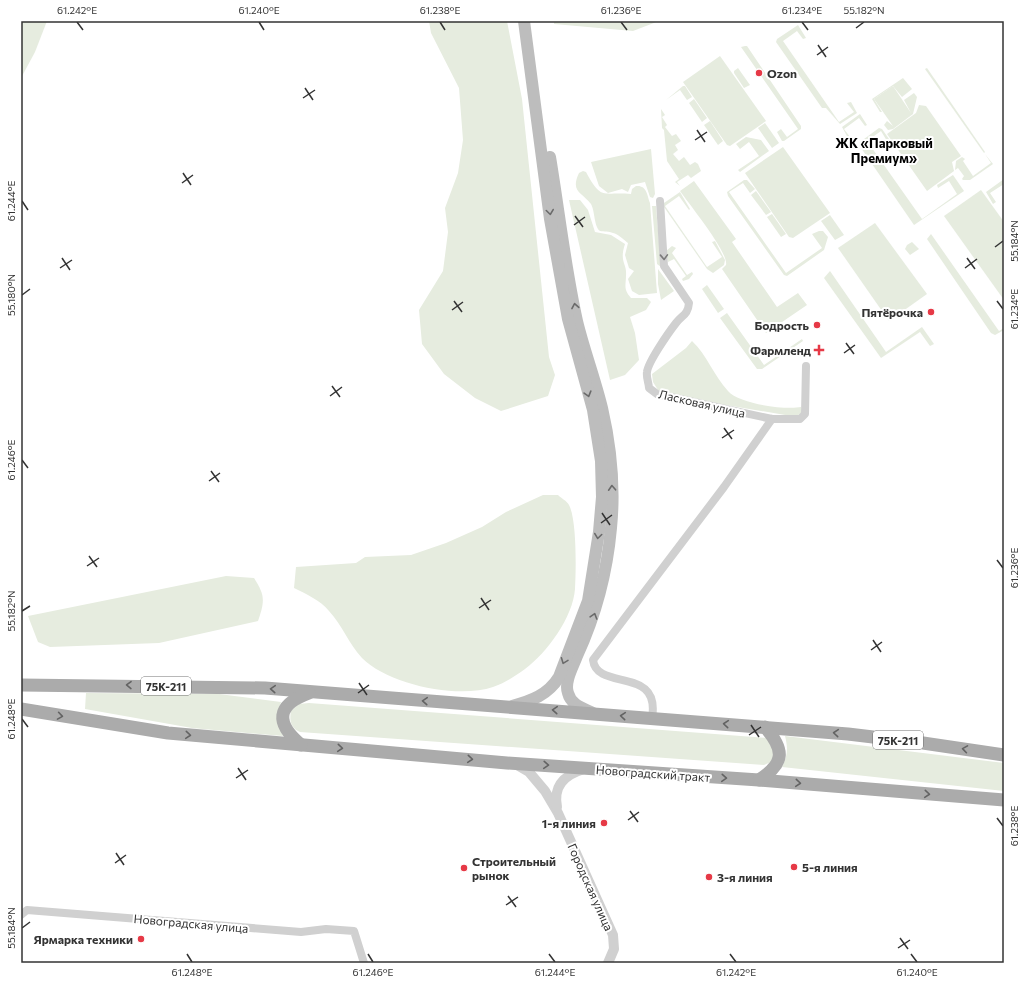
<svg xmlns="http://www.w3.org/2000/svg" width="1025" height="984" font-family="Commissioner,sans-serif">
	<rect width="100%" height="100%" fill="#fff"/>
	<g fill="#e6ecdf">
		<polygon points="21,21 47,21 35,52 21,78"/>
		<polygon points="429,21 507,21 522,99 549,357 555,375 548,396 501,411 475,398 444,374 422,344 419,310 443,271 448,232 445,208 458,173 463,140 459,88 431,33"/>
		<polygon points="554,21 659,21 633,31 554,24"/>
		<polygon points="798,25 806,38 803,39 797,31 783,41 839,122 854,112 847,103 851,102 857,113 840,124 826,108 822,108 776,42 777,39"/>
		<polygon points="745,46 747,46 801,126 801,129 784,141 782,141 777,132 781,129 787,137 798,129 741,47"/>
		<polygon points="720,56 766,121 730,146 727,145 683,82"/>
		<polygon points="738,68 750,85 744,88 734,73 734,71"/>
		<polygon points="927,68 985,152 984,153 925,69"/>
		<polygon points="903,78 912,89 902,97 893,86 874,99 882,112 880,112 872,99"/>
		<polygon points="683,86 685,86 692,97 687,100 680,90 666,100 707,159 666,100"/>
		<polygon points="893,86 911,113 904,100 914,93 917,97 913,114 893,129 888,130 884,125 887,121 893,126 874,99"/>
		<polygon points="694,99 707,118 702,122 689,103"/>
		<polygon points="919,105 926,106 961,156 952,162 954,171 927,191 887,134 916,113"/>
		<polygon points="661,109 665,115 662,117 667,125 665,127 672,136 676,134 681,141 675,145 678,150 673,154 679,161 684,157 690,165 695,162 698,164 701,171 691,178 688,175 677,182 680,186 675,182 679,179 667,161 664,130 662,128"/>
		<polygon points="860,114 867,125 865,126 859,118 844,129 850,137 848,138 842,127"/>
		<polygon points="710,121 723,141 718,145 704,125"/>
		<polygon points="765,123 779,143 772,148 758,128"/>
		<polygon points="879,128 882,129 889,139 887,141 881,131 867,141 922,219 957,194 949,181 938,188 937,185 953,175 964,191 914,225 859,145 860,142"/>
		<polygon points="746,137 761,140 769,151 740,172 738,170 759,156 749,142 740,149 736,144"/>
		<polygon points="783,147 830,213 793,238 789,237 745,173"/>
		<polygon points="651,149 655,194 653,198 650,197 645,182 631,185 628,192 622,189 608,193 599,186 591,162"/>
		<polygon points="985,154 993,164 970,180 963,180 962,179 964,176 958,168 955,170 956,161 962,157 965,159 963,161 973,176 991,163"/>
		<path d="M 583,171 L 586,172 C 602,202 603,191 631,194 L 632,189 L 636,186 C 647,185 647,195 650,203 L 657,293 L 639,295 L 632,291 L 628,279 L 634,271 L 629,268 L 625,255 L 628,243 C 624,240 618,234 613,233 C 609,231 604,232 600,231 C 594,227 595,211 591,204 C 582,192 570,192 579,173 Z"/>
		<polygon points="1004,179 1004,184 990,193 996,202 993,204 986,192"/>
		<polygon points="744,180 747,180 755,189 750,193 743,183 729,192 786,273 822,248 812,234 819,231 823,231 828,237 824,250 787,276 784,275 728,196 727,192"/>
		<path d="M 694,181 L 736,239 L 732,242 L 777,307 L 798,293 L 807,305 L 766,333 L 722,269 L 726,265 C 729,253 689,204 680,191 Z"/>
		<polygon points="981,190 1004,222 1004,300 944,216"/>
		<polygon points="756,191 771,212 766,215 751,195"/>
		<polygon points="680,192 690,209 689,210 679,196 665,206 707,267 722,257 712,242 715,241 725,260 724,265 713,273 707,269 664,207 664,203"/>
		<path d="M 569,200 L 580,200 L 588,210 L 595,232 L 611,235 L 625,244 C 619,262 627,263 626,275 C 626,286 623,289 631,298 L 647,298 L 651,302 L 646,310 L 630,317 L 635,333 L 639,360 L 625,375 L 610,380 Z"/>
		<polygon points="652,206 656,206 661,267 657,264"/>
		<polygon points="772,214 786,234 781,237 767,217"/>
		<polygon points="830,215 844,235 835,240 821,221"/>
		<polygon points="875,223 927,294 889,321 838,248"/>
		<polygon points="931,234 999,331 1004,328 1004,330 995,335 991,333 927,239"/>
		<polygon points="912,242 919,249 910,255 905,249 907,245"/>
		<polygon points="672,246 676,248 672,253 687,275 692,272 693,274 689,279 683,281 682,279 686,276 674,259 668,262 666,251"/>
		<polygon points="658,269 674,291 661,300 658,284"/>
		<polygon points="830,271 886,352 922,327 934,344 930,346 920,332 881,358 824,278"/>
		<polygon points="707,285 724,309 718,313 702,289"/>
		<polygon points="727,313 764,365 802,339 803,341 762,369 757,369 720,318"/>
		<path d="M 692,341 C 707,355 714,376 728,391 C 739,404 785,410 801,407 L 802,412 L 797,416 L 791,416 L 714,403 L 658,390 L 653,382 L 652,374 L 686,348 Z"/>
		<path d="M 543,495 L 558,495 C 561,498 567,501 569,505 C 577,520 576,571 575,589 C 573,617 547,653 525,669 C 515,676 505,683 493,687 C 458,699 389,685 362,658 C 349,644 342,625 329,611 C 320,600 306,594 294,588 L 296,567 L 356,563 L 365,557 L 411,555 L 446,543 L 482,527 L 506,512 Z"/>
		<path d="M 226,576 L 254,578 C 265,595 265,601 258,621 L 159,643 L 50,647 L 38,642 L 28,616 Z"/>
		<path d="M 86,693 L 219,694 L 281,702 C 276,716 277,723 283,736 L 192,728 L 85,709 Z"/>
		<path d="M 309,703 L 767,738 L 775,754 L 771,762 L 764,765 L 300,732 C 291,728 289,721 291,711 L 299,704 Z"/>
		<path d="M 785,736 L 1004,763 L 1004,791 L 782,767 C 788,755 788,748 785,736 Z"/>
	</g>
	<g fill="none" stroke-linecap="round" stroke-linejoin="round">
		<g stroke="#d0d0d0" stroke-width="8">
			<path d="M 660,201 L 664,266 L 689,303 C 688,315 682,315 676,323 C 669,332 648,362 647,372 C 646,377 649,384 649,388 L 657,394 L 772,419 L 800,419 L 805,414 L 806,366"/>
			<path d="M 652,718 C 661,665 597,692 593,660 L 724,487 L 772,419"/>
			<polyline points="21,915 27,910 301,932 326,929 354,931 364,963"/>
		</g>
		<g stroke="#d0d0d0" stroke-width="10">
			<polyline points="517,765 529,772 545,791 558,813 613,935 614,949 608,963"/>
			<path d="M 557,807 C 553,786 564,775 584,769"/>
		</g>
		<g stroke="#bdbdbd" stroke-width="12">
			<path d="M 550,157 C 559,211 565,267 577,321 C 584,350 595,379 602,408 C 611,447 615,488 611,528 C 607,573 596,615 577,656 C 573,667 564,682 568,693 C 571,705 583,708 593,713"/>
			<path d="M 512,706 C 531,701 548,695 559,677 L 588,601 L 599,532 L 602,497 L 601,461 L 593,410 L 568,319 L 550,219 L 524,21"/>
		</g>
		<g stroke="#ababab" stroke-width="13">
			<polyline points="21,685 265,688 848,734 923,743 1004,755"/>
			<polyline points="21,709 168,733 507,763 759,780 1004,800"/>
			<path d="M 301,745 C 275,723 276,705 309,693"/>
			<path d="M 759,780 C 785,763 785,750 765,727"/>
		</g>
	</g>
	<defs><path id="oneway-chevron" d="M-2-3.5L2.5 0L-2 3.5" fill="none" stroke-width="1.6" stroke-linecap="round" stroke-linejoin="round"/></defs>
	<g stroke="#6a6a6a">
		<use href="#oneway-chevron" transform="translate(550 212) rotate(82)"/>
		<use href="#oneway-chevron" transform="translate(575 306) rotate(-100)"/>
		<use href="#oneway-chevron" transform="translate(588 394) rotate(74)"/>
		<use href="#oneway-chevron" transform="translate(612 488) rotate(-93)"/>
		<use href="#oneway-chevron" transform="translate(598 536) rotate(98)"/>
		<use href="#oneway-chevron" transform="translate(594 616) rotate(-73)"/>
		<use href="#oneway-chevron" transform="translate(564 661) rotate(111)"/>
	</g>
	<use stroke="#7a7a7a" href="#oneway-chevron" transform="translate(664 257) rotate(88)"/>
	<g stroke="#636363">
		<use href="#oneway-chevron" transform="translate(129 685) rotate(-179)"/>
		<use href="#oneway-chevron" transform="translate(273 689) rotate(-176)"/>
		<use href="#oneway-chevron" transform="translate(425 701) rotate(-176)"/>
		<use href="#oneway-chevron" transform="translate(555 710) rotate(-176)"/>
		<use href="#oneway-chevron" transform="translate(60 716) rotate(9)"/>
		<use href="#oneway-chevron" transform="translate(623 716) rotate(-175)"/>
		<use href="#oneway-chevron" transform="translate(726 724) rotate(-175)"/>
		<use href="#oneway-chevron" transform="translate(836 733) rotate(-175)"/>
		<use href="#oneway-chevron" transform="translate(188 735) rotate(5)"/>
		<use href="#oneway-chevron" transform="translate(340 748) rotate(5)"/>
		<use href="#oneway-chevron" transform="translate(965 749) rotate(-171)"/>
		<use href="#oneway-chevron" transform="translate(470 759) rotate(5)"/>
		<use href="#oneway-chevron" transform="translate(546 765) rotate(4)"/>
		<use href="#oneway-chevron" transform="translate(724 778) rotate(4)"/>
		<use href="#oneway-chevron" transform="translate(798 783) rotate(5)"/>
		<use href="#oneway-chevron" transform="translate(927 794) rotate(5)"/>
	</g>
	<path fill="none" stroke="#333" stroke-width="1.5" d="M 77,22 L 83,30M 259,22 L 264,30M 440,22 L 445,30M 621,22 L 627,30M 802,22 L 808,30M 856,28 L 864,22M 818,45 L 826,57M 817,55 L 828,47M 305,88 L 313,100M 303,98 L 315,90M 697,130 L 705,142M 695,140 L 707,132M 183,173 L 191,185M 182,183 L 193,175M 22,201 L 28,210M 575,216 L 583,227M 574,225 L 585,217M 995,247 L 1003,241M 62,258 L 70,270M 967,258 L 975,269M 60,268 L 72,260M 965,268 L 977,259M 22,295 L 30,289M 454,301 L 462,312M 997,301 L 1003,309M 452,310 L 463,302M 846,343 L 854,354M 844,353 L 855,345M 332,386 L 340,397M 330,396 L 342,387M 724,428 L 732,439M 722,438 L 734,430M 22,460 L 28,468M 211,471 L 219,482M 209,481 L 220,473M 602,513 L 610,525M 601,523 L 612,515M 89,556 L 97,567M 997,560 L 1003,568M 87,566 L 99,558M 481,598 L 489,610M 479,608 L 491,600M 22,611 L 30,606M 873,640 L 881,652M 871,650 L 882,642M 359,683 L 367,695M 358,693 L 369,685M 22,719 L 28,727M 751,725 L 759,737M 749,735 L 761,727M 238,768 L 246,780M 236,778 L 248,770M 630,811 L 638,822M 997,818 L 1003,826M 628,820 L 639,812M 116,853 L 124,865M 115,863 L 126,855M 508,896 L 516,907M 506,905 L 518,897M 22,928 L 30,922M 900,938 L 908,949M 898,948 L 910,940M 187,954 L 192,962M 368,954 L 373,962M 549,954 L 555,962M 730,954 L 736,962M 911,954 L 917,962"/>
	<g fill="#e63946" stroke="#fff" stroke-width="1.5">
		<circle cx="759" cy="73" r="4"/>
		<circle cx="931" cy="312" r="4"/>
		<circle cx="817" cy="325" r="4"/>
		<path d="M817 344h4v4h4v4h-4v4h-4v-4h-4v-4h4z"/>
		<circle cx="604" cy="823" r="4"/>
		<circle cx="794" cy="867" r="4"/>
		<circle cx="464" cy="868" r="4"/>
		<circle cx="709" cy="877" r="4"/>
		<circle cx="141" cy="939" r="4"/>
	</g>
	<g text-anchor="middle" dominant-baseline="central" stroke-width="4" stroke-linejoin="round" paint-order="stroke">
		<g fill="#fff" stroke="#707070" stroke-width="1">
			<rect x="141" y="677" width="50" height="18" rx="3"/>
			<rect x="873" y="731" width="50" height="18" rx="3"/>
		</g>
		<g font-size="11" font-weight="bold" fill="#333">
			<text x="166" y="686">75К-211</text>
			<text x="898" y="740">75К-211</text>
		</g>
		<g font-size="12" font-weight="bold" fill="#333" stroke="#fff" text-anchor="end">
			<text x="767" y="73" text-anchor="start">Ozon</text>
			<text x="923" y="312">Пятёрочка</text>
			<text x="809" y="325">Бодрость</text>
			<text x="811" y="350">Фармленд</text>
			<text x="596" y="823">1-я линия</text>
			<text x="472" y="861" text-anchor="start">Строительный<tspan x="472" dy="14">рынок</tspan></text>
			<text x="802" y="867" text-anchor="start">5-я линия</text>
			<text x="717" y="877" text-anchor="start">3-я линия</text>
			<text x="133" y="939">Ярмарка техники</text>
		</g>
		<g font-size="12" fill="#333" stroke="#fff">
			<text transform="translate(702 403) rotate(13)">Ласковая улица</text>
			<text transform="translate(653 773) rotate(4)">Новоградский тракт</text>
			<text transform="translate(591 887) rotate(66)">Городская улица</text>
			<text transform="translate(191 923) rotate(5)">Новоградская улица</text>
		</g>
		<g font-size="13" font-weight="bold" fill="#000" stroke="#fff">
			<text x="884" y="143">ЖК «Парковый<tspan x="884" dy="15">Премиум»</tspan></text>
		</g>
	</g>
	<rect width="1025" height="984" fill="none" stroke="#ffffff" stroke-width="44"/>
	<rect x="22" y="22" width="981" height="940" fill="none" stroke="#333" stroke-width="1.5"/>
	<g font-size="10" text-anchor="middle" fill="#333">
		<text x="77" y="14">61.242°E</text>
		<text x="259" y="14">61.240°E</text>
		<text x="440" y="14">61.238°E</text>
		<text x="621" y="14">61.236°E</text>
		<text x="802" y="14">61.234°E</text>
		<text x="864" y="14">55.182°N</text>
		<text transform="translate(11 201) rotate(-90)" y="4">61.244°E</text>
		<text transform="translate(1014 241) rotate(-90)" y="4">55.184°N</text>
		<text transform="translate(11 295) rotate(-90)" y="4">55.180°N</text>
		<text transform="translate(1014 309) rotate(-90)" y="4">61.234°E</text>
		<text transform="translate(11 460) rotate(-90)" y="4">61.246°E</text>
		<text transform="translate(1014 568) rotate(-90)" y="4">61.236°E</text>
		<text transform="translate(11 611) rotate(-90)" y="4">55.182°N</text>
		<text transform="translate(11 719) rotate(-90)" y="4">61.248°E</text>
		<text transform="translate(1014 826) rotate(-90)" y="4">61.238°E</text>
		<text transform="translate(11 928) rotate(-90)" y="4">55.184°N</text>
		<text x="192" y="976">61.248°E</text>
		<text x="373" y="976">61.246°E</text>
		<text x="555" y="976">61.244°E</text>
		<text x="736" y="976">61.242°E</text>
		<text x="917" y="976">61.240°E</text>
	</g>
</svg>
